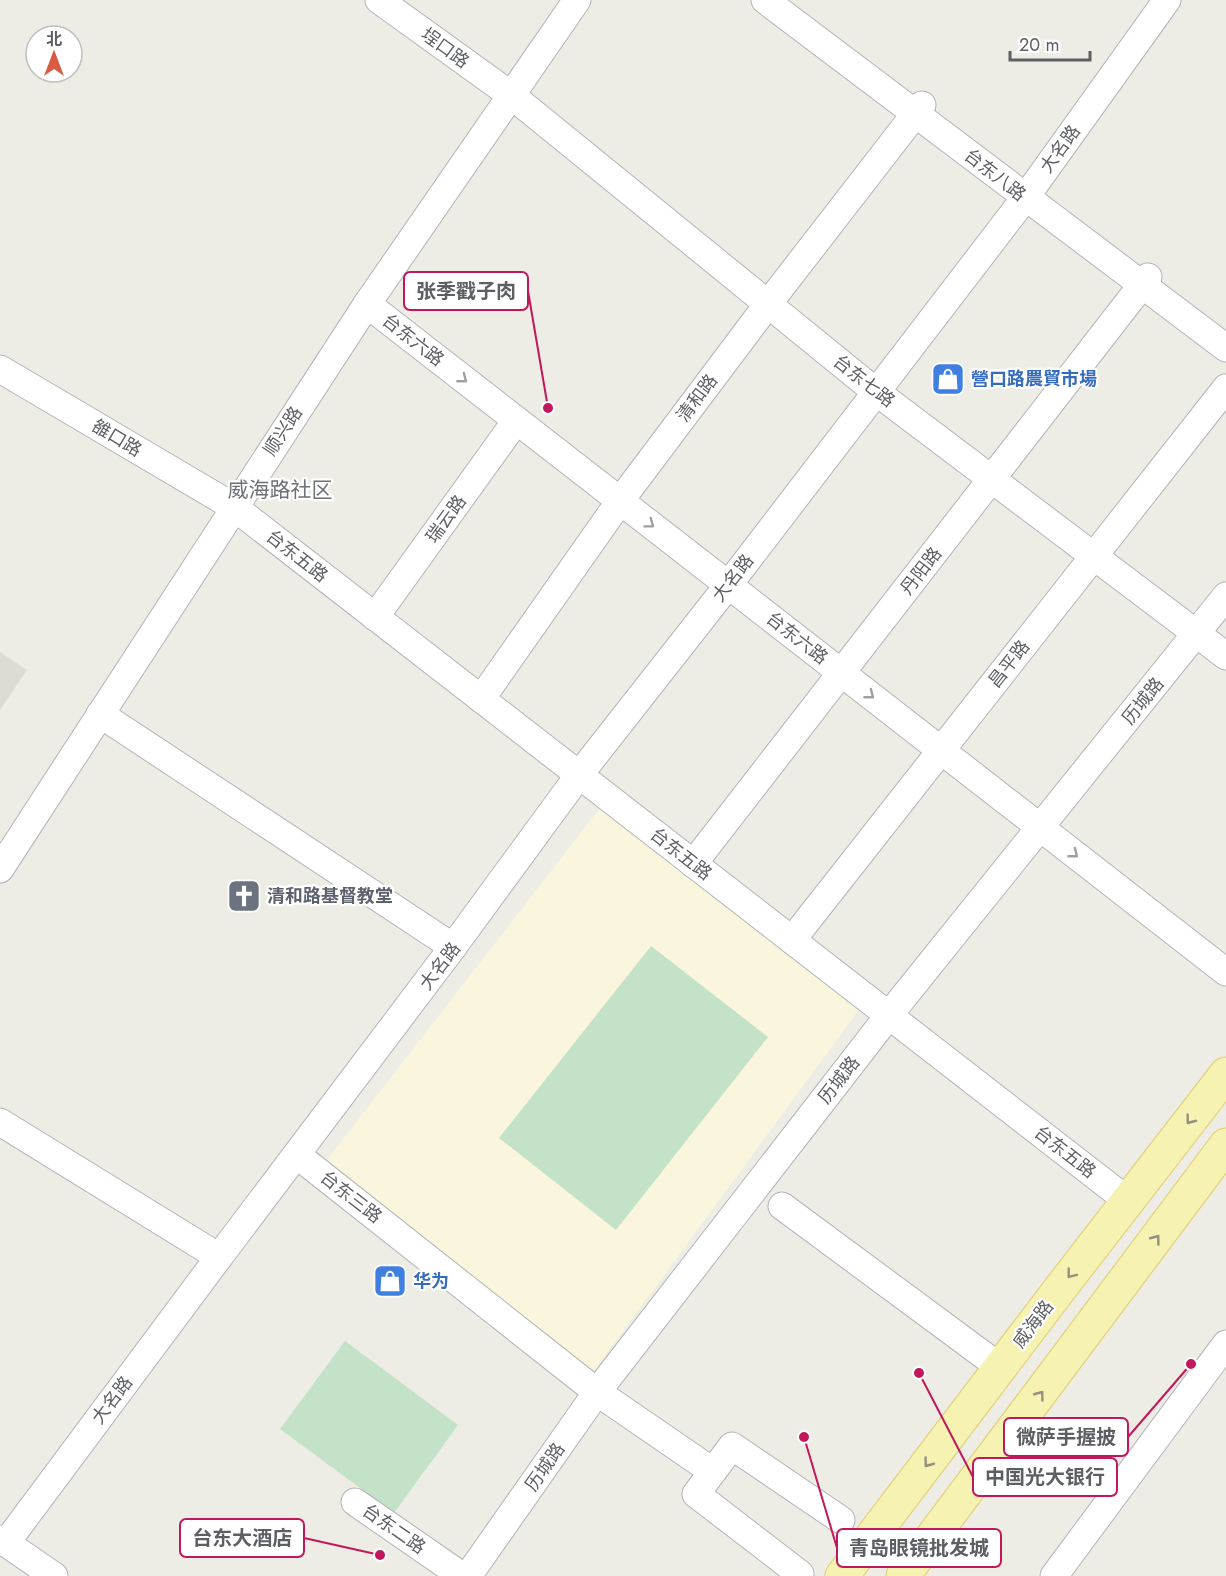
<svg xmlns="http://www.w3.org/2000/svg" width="1226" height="1576" font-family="Jost,'Noto Sans SC',sans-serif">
	<rect width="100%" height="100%" fill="#edece5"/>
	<polygon fill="#faf6dd" points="600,808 861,1007 593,1372 326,1161"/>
	<polygon fill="#dddbd3" points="0,652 27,670 0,710"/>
	<g fill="#c4e2c7">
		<polygon points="651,946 768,1037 616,1230 499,1138"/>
		<polygon points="345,1341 458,1425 394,1513 280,1429"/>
	</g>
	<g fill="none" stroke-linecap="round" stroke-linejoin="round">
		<defs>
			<g id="minor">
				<polyline points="379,0 511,95 875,391 1226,656"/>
				<polyline points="765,0 1226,348"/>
				<polyline points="367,304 1226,972"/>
				<polyline points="0,369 234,507 1128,1201"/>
				<polyline points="375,617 516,421"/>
				<polyline points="481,699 620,501 768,304 922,105"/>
				<polyline points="100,714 453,947"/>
				<polyline points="693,864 1148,277"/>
				<polyline points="0,869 367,304 577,0"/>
				<polyline points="792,940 1226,388"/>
				<polyline points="0,1122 219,1257 453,947 579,775 729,584 1025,198 1167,0"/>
				<polyline points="297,1155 597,1392 712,1471"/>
				<polyline points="782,1206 1001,1368"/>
				<polyline points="355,1502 462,1576"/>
				<polyline points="0,1539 54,1576"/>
				<polyline points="6,1543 219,1257"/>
				<polyline points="800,1574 696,1494 732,1446 841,1520"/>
				<polyline points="468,1576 597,1392 889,1015 1226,596"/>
				<polyline points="1054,1576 1226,1344"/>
			</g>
			<g id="major">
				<polyline points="842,1576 1059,1290 1226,1074"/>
				<polyline points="903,1576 1226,1145"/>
			</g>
		</defs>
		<use href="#minor" stroke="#b2b4b8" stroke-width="29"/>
		<use href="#major" stroke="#e2cc6a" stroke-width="35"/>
		<use href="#minor" stroke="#fff" stroke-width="27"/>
		<use href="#major" stroke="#f6f2b2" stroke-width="33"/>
	</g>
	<defs><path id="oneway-chevron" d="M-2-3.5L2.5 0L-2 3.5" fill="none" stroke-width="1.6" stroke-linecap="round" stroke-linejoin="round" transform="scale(1.5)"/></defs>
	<g stroke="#9e9fa2">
		<use href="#oneway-chevron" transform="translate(463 379) rotate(38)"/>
		<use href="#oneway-chevron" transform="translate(650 524) rotate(37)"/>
		<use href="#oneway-chevron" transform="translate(870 695) rotate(38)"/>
		<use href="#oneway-chevron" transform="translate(1074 854) rotate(38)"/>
	</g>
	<g stroke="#93927f">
		<use href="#oneway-chevron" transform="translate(1190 1120) rotate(127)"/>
		<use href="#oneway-chevron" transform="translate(1156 1239) rotate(-53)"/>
		<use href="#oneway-chevron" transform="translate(1071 1274) rotate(128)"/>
		<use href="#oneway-chevron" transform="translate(1040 1395) rotate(-53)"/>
		<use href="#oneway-chevron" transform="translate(928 1463) rotate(127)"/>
	</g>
	<defs>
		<symbol id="shop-square" viewBox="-11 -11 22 22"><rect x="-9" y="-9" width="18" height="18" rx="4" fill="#3f7fe0" stroke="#fff"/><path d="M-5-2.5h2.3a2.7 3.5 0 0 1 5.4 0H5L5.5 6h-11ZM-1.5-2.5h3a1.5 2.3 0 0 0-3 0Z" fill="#fff"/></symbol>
		<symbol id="church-square" viewBox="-11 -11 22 22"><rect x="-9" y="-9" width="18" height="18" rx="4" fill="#6b7280" stroke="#fff"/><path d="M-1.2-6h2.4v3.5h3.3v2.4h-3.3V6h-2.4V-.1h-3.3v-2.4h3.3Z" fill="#fff"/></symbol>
	</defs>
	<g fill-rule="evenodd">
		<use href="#shop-square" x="929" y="360" width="38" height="38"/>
		<use href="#church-square" x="225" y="877" width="38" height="38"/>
		<use href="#shop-square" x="371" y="1262" width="38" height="38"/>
	</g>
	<g text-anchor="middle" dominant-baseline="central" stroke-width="4.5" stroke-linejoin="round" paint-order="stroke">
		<g font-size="18" fill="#5d5f64" stroke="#fff">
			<text transform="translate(445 48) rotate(36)">埕口路</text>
			<text transform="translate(1060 149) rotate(-54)">大名路</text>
			<text transform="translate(995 175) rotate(38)">台东八路</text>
			<text transform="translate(413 340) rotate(38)">台东六路</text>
			<text transform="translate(864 381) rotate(38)">台东七路</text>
			<text transform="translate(697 398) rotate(-53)">清和路</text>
			<text transform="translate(283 431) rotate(-57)">顺兴路</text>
			<text transform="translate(117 438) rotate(31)">雒口路</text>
			<text transform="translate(446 519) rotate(-54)">瑞云路</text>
			<text transform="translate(297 556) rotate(38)">台东五路</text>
			<text transform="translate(921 571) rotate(-52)">丹阳路</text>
			<text transform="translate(733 578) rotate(-52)">大名路</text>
			<text transform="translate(797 638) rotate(38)">台东六路</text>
			<text transform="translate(1009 664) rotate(-52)">昌平路</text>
			<text transform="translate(1143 701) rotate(-51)">历城路</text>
			<text transform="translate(681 854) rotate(38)">台东五路</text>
			<text transform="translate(440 966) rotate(-53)">大名路</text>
			<text transform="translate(839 1080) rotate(-52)">历城路</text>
			<text transform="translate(1065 1152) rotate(38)">台东五路</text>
			<text transform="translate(351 1197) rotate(38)">台东三路</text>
			<text transform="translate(1033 1324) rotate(-53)">威海路</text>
			<text transform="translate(112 1400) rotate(-53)">大名路</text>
			<text transform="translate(545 1467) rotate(-55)">历城路</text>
			<text transform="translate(394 1529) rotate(35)">台东二路</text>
		</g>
		<g font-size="18" font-weight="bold" fill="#366cbe" stroke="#fff" text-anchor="start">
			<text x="971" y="379">營口路農貿市場</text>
			<text x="413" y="1281">华为</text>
		</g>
		<g font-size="18" font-weight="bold" fill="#5b616d" stroke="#fff" text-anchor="start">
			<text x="267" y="896">清和路基督教堂</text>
		</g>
		<g font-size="21" fill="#6e7176" stroke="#fff">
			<text x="280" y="490">威海路社区</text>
		</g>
	</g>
	<path fill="none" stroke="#c2185b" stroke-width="2" d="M548 408L528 291M1191 1364L1128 1437M919 1373L973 1477M380 1555L304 1538M804 1437L837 1548"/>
	<g fill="#c2185b" stroke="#fff" stroke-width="2">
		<circle cx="548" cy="408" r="6"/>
		<circle cx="1191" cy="1364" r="6"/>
		<circle cx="919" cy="1373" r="6"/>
		<circle cx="380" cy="1555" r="6"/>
		<circle cx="804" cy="1437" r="6"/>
	</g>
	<g fill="#fff" stroke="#c2185b" stroke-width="2">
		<rect x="404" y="272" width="124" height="38" rx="6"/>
		<rect x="1004" y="1418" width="124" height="38" rx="6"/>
		<rect x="973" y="1458" width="144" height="38" rx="6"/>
		<rect x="180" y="1519" width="124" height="38" rx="6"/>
		<rect x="837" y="1529" width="164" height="38" rx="6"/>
	</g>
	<g font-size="20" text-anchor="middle" font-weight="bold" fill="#5d5f64">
		<text x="466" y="298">张季戳子肉</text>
		<text x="1066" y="1444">微萨手握披</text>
		<text x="1045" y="1484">中国光大银行</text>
		<text x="242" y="1545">台东大酒店</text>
		<text x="919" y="1555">青岛眼镜批发城</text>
	</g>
	<g transform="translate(54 54)"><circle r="28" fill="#ffffff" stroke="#bebfc1" stroke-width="1.5"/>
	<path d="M0-4.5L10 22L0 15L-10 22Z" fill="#d65d43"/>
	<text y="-9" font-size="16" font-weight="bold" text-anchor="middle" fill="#5d5f64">北</text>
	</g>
	<path d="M1010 51v9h80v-9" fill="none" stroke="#5d5f64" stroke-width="3"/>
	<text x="1019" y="51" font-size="18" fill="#5d5f64" stroke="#ffffff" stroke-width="4.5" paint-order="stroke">20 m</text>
</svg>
